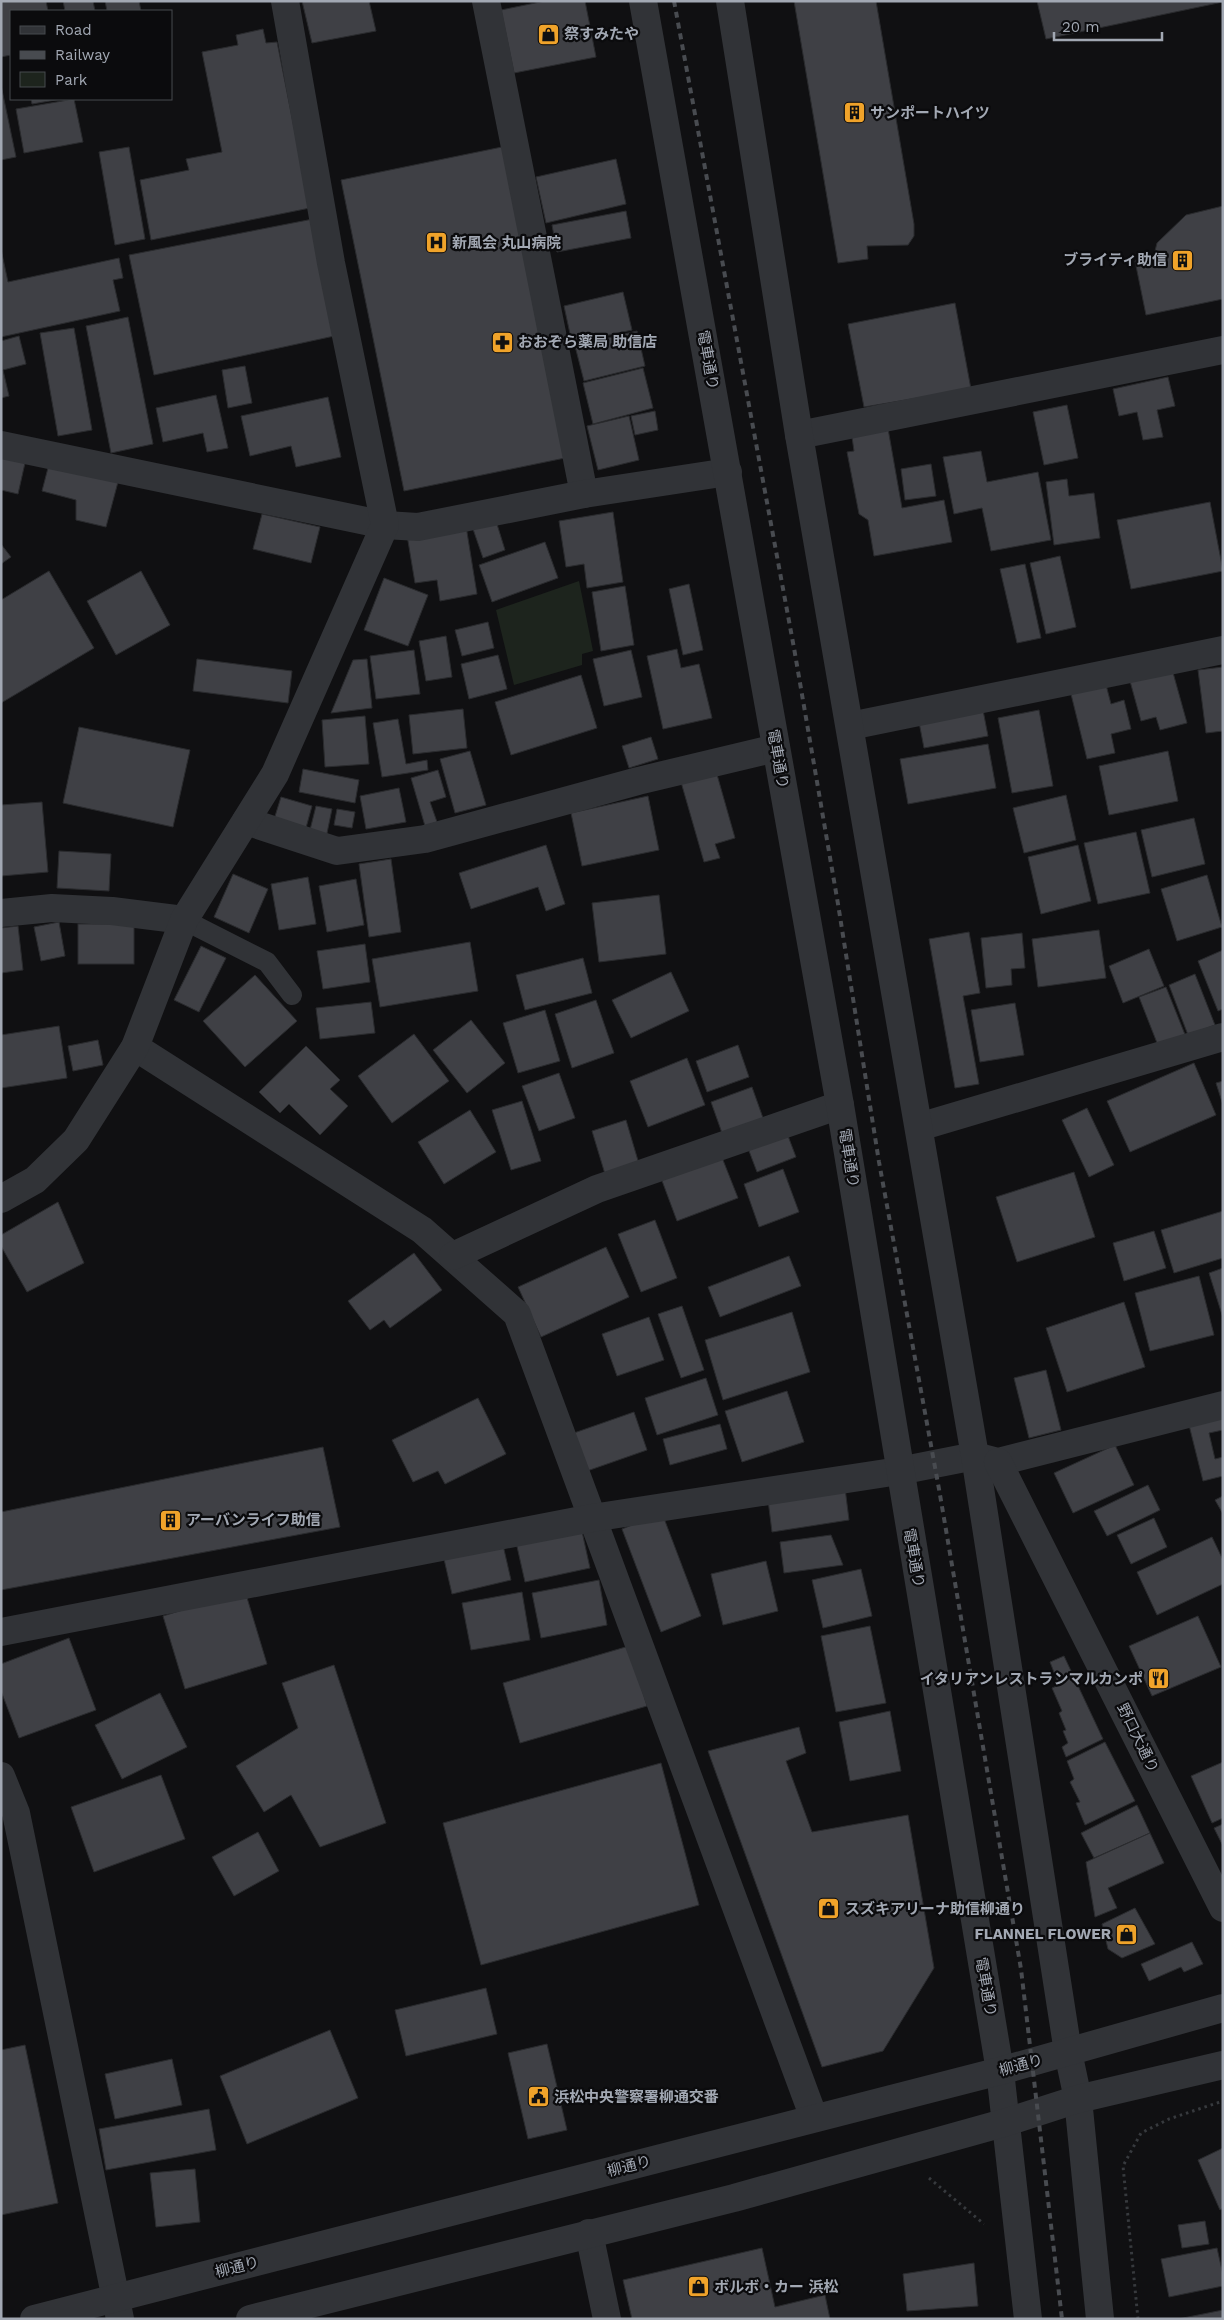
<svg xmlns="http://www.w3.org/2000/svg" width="1224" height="2320" font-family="'Work Sans','Noto Sans JP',sans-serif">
	<rect width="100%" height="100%" fill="#101012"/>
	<polygon fill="#1d241d" points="579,581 593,651 582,654 582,665 514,685 496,610"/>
	<g fill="#3f4045" stroke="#2a2b2e">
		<polygon points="1,1 46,1 48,11 11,11 11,55 1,57"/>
		<polygon points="63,1 93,1 95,11 65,11"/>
		<polygon points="105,1 139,1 141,11 107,11"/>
		<polygon points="302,1 369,1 376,31 312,43"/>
		<polygon points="545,1 585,1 596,57 514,73 501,10"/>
		<polygon points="794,1 876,1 914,224 914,236 908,245 867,246 868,259 838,263"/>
		<polygon points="1037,1 1223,1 1223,2 1046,39"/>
		<polygon points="263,29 266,43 277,42 310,208 151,240 140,180 189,170 186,159 222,152 202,52 238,45 236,35"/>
		<polygon points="1,85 16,157 1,160"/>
		<polygon points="31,99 61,99 32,104"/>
		<polygon points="74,99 83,142 24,153 16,109"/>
		<polygon points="129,147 145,239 115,245 99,152"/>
		<polygon points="502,147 565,458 404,491 341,180"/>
		<polygon points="616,159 626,204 546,223 536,177"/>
		<polygon points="1223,206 1223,299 1146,315 1135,261 1153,259 1157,243 1186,215"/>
		<polygon points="626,211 631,238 557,252 552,225"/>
		<polygon points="313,219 339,335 154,375 129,255"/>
		<polygon points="1,249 8,282 119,258 123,278 113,280 120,311 1,337"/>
		<polygon points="623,292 632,330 572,343 564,306"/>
		<polygon points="955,303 971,389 864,407 848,324"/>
		<polygon points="128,317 153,444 111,453 86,326"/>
		<polygon points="74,328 92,430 58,436 40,333"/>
		<polygon points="637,331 645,366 584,381 575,346"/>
		<polygon points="19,336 26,364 3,370 9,396 1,398 1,341"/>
		<polygon points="245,366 252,403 228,408 222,370"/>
		<polygon points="643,368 653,408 593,424 583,383"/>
		<polygon points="1168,377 1175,406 1157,410 1163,437 1143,440 1137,412 1119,416 1113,389"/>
		<polygon points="216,395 228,448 207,452 203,433 163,442 156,408"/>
		<polygon points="328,397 341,457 296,467 291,446 250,456 241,416"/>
		<polygon points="1067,405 1078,458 1044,465 1033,412"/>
		<polygon points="655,411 658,430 635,435 631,416"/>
		<polygon points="629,416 639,460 598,470 587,426"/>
		<polygon points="887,423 902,508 944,500 952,542 874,556 868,520 859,514 847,452 854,451 851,430"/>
		<polygon points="981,451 987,482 1038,472 1051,540 991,551 982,508 954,514 943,457"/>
		<polygon points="1,458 25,463 18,494 1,490"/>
		<polygon points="49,464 118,482 106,527 76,520 76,500 42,491"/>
		<polygon points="931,464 936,496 905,500 901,469"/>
		<polygon points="1067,479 1069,496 1094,493 1100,538 1054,545 1046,482"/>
		<polygon points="1210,502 1223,571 1131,589 1117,520"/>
		<polygon points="613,512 623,582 587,588 584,564 566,567 559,521"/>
		<polygon points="262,514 320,527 311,563 253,549"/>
		<polygon points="496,521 505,550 483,558 473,529"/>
		<polygon points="466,526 477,594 440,601 437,580 415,583 407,535"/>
		<polygon points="545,542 558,578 492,602 479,565"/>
		<polygon points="1,544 11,557 1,564"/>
		<polygon points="1060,556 1076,627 1046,634 1030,563"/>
		<polygon points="1025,564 1041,638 1017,643 1000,569"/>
		<polygon points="49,571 94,648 1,703 1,600"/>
		<polygon points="141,571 170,625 116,655 87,601"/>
		<polygon points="384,578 428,595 408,646 364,630"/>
		<polygon points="689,584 703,650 683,655 669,589"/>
		<polygon points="625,586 634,645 601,651 592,592"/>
		<polygon points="488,622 494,648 462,656 455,630"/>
		<polygon points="446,636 452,677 426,681 419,641"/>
		<polygon points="677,649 681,668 699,664 712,718 663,729 647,656"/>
		<polygon points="414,650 420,694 376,699 370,656"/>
		<polygon points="631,650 642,697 604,706 593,659"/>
		<polygon points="498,655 507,689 469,699 461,664"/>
		<polygon points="197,659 292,671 288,703 193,691"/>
		<polygon points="367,659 372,708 331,713 353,660"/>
		<polygon points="1223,667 1223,731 1206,733 1198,670"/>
		<polygon points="1172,669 1187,723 1160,730 1156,717 1141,721 1130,681"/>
		<polygon points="581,675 597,728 511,755 495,702"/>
		<polygon points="1105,681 1111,704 1124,700 1131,729 1111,734 1115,753 1087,759 1070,690"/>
		<polygon points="982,705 988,736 924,748 918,717"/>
		<polygon points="463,709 467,748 413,754 409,715"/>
		<polygon points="1039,710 1053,786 1012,793 998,718"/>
		<polygon points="365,716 369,764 325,767 322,720"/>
		<polygon points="398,719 406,764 427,760 428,770 382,777 373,723"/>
		<polygon points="79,727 190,750 173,827 63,803"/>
		<polygon points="651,737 658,759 629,768 622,746"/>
		<polygon points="988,744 996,788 908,804 900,759"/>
		<polygon points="470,751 486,805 455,813 440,759"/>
		<polygon points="1168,751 1178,801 1109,815 1099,766"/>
		<polygon points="303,769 359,780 355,803 299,792"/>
		<polygon points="438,770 446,797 430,802 437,822 425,826 411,778"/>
		<polygon points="716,771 735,838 715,844 720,858 704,862 681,782"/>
		<polygon points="399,788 406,822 366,829 360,796"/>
		<polygon points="1066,795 1076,840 1024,853 1013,808"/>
		<polygon points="648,796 659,850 582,866 571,813"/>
		<polygon points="281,797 312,806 304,835 272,826"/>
		<polygon points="42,802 48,872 1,876 1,805"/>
		<polygon points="316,806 332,809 326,838 309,834"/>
		<polygon points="337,809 355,812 352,828 334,825"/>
		<polygon points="1194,818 1205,864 1152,877 1141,830"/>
		<polygon points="1136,832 1150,893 1098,904 1084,843"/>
		<polygon points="546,845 565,904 546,911 538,887 471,909 459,873"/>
		<polygon points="1078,845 1091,901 1041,914 1028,857"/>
		<polygon points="59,851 111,854 109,891 57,888"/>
		<polygon points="391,859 401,932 369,937 359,864"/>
		<polygon points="233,874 268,889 249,933 214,917"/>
		<polygon points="1207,875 1222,927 1177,941 1161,889"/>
		<polygon points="308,877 316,924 279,930 271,884"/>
		<polygon points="356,879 364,925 327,932 319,886"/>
		<polygon points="659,895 666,954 599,962 592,903"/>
		<polygon points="59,922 65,956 41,961 34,927"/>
		<rect x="78" y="924" width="56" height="40"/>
		<polygon points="18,926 23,970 1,973 1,928"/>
		<polygon points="1099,930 1106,978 1038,987 1032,939"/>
		<polygon points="969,932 980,993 963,996 979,1084 955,1088 929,939"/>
		<polygon points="1022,933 1025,968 1011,969 1012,985 986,988 981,938"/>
		<polygon points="470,942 478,991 380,1007 372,959"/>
		<polygon points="365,944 370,982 323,989 317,951"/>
		<polygon points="201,946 226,958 199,1012 174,1000"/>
		<polygon points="1149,949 1164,986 1123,1003 1109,966"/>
		<polygon points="1223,950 1223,1009 1218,1011 1198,961"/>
		<polygon points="583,958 592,993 525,1010 516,975"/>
		<polygon points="671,972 689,1011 631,1038 612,1000"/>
		<polygon points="1195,974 1215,1025 1188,1035 1169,985"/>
		<polygon points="255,975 297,1021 245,1067 203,1021"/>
		<polygon points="1166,987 1186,1037 1159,1048 1139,997"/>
		<polygon points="596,1000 614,1053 572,1068 555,1014"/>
		<polygon points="371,1002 375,1033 320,1039 316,1008"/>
		<polygon points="1015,1003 1024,1055 980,1062 971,1010"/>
		<polygon points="545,1010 560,1061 518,1073 503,1023"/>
		<polygon points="471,1020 505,1063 467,1093 433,1050"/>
		<polygon points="59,1026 67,1078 1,1088 1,1035"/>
		<polygon points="414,1034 449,1081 392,1123 358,1076"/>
		<polygon points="98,1040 103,1065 73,1071 68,1046"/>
		<polygon points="738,1045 749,1077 707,1092 696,1061"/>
		<polygon points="306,1046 340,1080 330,1089 348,1106 320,1135 289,1104 280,1113 259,1092"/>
		<polygon points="687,1058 705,1105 648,1127 630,1081"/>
		<polygon points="1194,1063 1216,1115 1130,1152 1107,1101"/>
		<polygon points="559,1073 575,1118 539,1131 522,1086"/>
		<polygon points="1223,1081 1223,1105 1216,1083"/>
		<polygon points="752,1087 763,1118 722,1133 711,1102"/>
		<polygon points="522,1101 541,1161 511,1170 492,1110"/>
		<polygon points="1087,1108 1114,1165 1089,1177 1062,1120"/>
		<polygon points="470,1110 496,1152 444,1184 418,1142"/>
		<polygon points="626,1120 639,1164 605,1174 592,1131"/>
		<polygon points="785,1128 796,1157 757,1172 746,1143"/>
		<polygon points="721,1155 738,1198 677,1221 661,1178"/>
		<polygon points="783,1169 799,1212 759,1227 744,1184"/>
		<polygon points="1074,1172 1095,1237 1017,1262 996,1197"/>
		<polygon points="58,1202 84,1263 27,1292 1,1246 1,1235"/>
		<polygon points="1223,1211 1223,1258 1174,1273 1161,1230"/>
		<polygon points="655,1220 677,1278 641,1292 618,1234"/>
		<polygon points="1154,1231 1166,1268 1124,1281 1113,1243"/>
		<polygon points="606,1247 629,1297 541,1337 518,1287"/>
		<polygon points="414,1253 442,1290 390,1328 384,1320 370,1330 348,1301"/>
		<polygon points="789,1256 801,1286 720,1317 708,1287"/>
		<polygon points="1223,1268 1223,1318 1209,1273"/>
		<polygon points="1199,1276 1214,1335 1150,1351 1135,1293"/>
		<polygon points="1124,1302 1145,1367 1067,1392 1046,1328"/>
		<polygon points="682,1306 704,1370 681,1378 658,1314"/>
		<polygon points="792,1312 810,1372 723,1400 705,1340"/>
		<polygon points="649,1317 664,1360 617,1376 602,1334"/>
		<polygon points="1046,1370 1061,1430 1029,1438 1014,1378"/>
		<polygon points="706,1378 718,1415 657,1435 645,1398"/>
		<polygon points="787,1391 804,1442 742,1462 725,1411"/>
		<polygon points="478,1398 506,1454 445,1484 438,1471 413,1482 392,1440"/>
		<polygon points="634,1412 647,1450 587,1471 574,1433"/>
		<polygon points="1223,1416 1223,1430 1209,1433 1215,1459 1223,1457 1223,1476 1203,1481 1189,1425"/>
		<polygon points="720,1424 727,1449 670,1465 663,1439"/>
		<polygon points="1115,1445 1134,1485 1073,1513 1054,1473"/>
		<polygon points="323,1447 340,1527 1,1590 1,1512"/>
		<polygon points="1148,1485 1160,1510 1107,1536 1094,1511"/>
		<polygon points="845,1488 849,1520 772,1532 768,1500"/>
		<polygon points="1223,1496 1223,1514 1215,1500"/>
		<polygon points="662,1513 701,1616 661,1632 622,1529"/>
		<polygon points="1154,1518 1167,1547 1131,1564 1117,1535"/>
		<polygon points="581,1527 590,1568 525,1582 516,1542"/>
		<polygon points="831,1535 843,1565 784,1573 780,1542"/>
		<polygon points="1212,1537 1223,1560 1223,1584 1157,1615 1137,1572"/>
		<polygon points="503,1545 511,1580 452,1594 444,1559"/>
		<polygon points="766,1561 778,1611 723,1625 711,1574"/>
		<polygon points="861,1569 872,1616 823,1628 812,1580"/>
		<polygon points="599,1580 607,1625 541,1638 532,1593"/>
		<polygon points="245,1591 267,1664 185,1689 163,1616"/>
		<polygon points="522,1592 530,1640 471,1650 462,1603"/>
		<polygon points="1198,1616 1221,1667 1152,1696 1129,1646"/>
		<polygon points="870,1626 886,1703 836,1712 821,1636"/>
		<polygon points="69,1638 96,1710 19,1738 1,1691 1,1664"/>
		<polygon points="629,1646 647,1706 520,1743 503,1683"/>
		<polygon points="1064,1656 1103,1739 1066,1757 1062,1747 1068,1743 1063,1731 1066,1730 1059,1713 1062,1711 1052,1688 1059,1685 1050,1662"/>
		<polygon points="334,1665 386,1823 320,1847 291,1795 264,1812 236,1766 298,1728 282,1683"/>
		<polygon points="160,1693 187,1747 122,1779 95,1725"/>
		<polygon points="890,1711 901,1771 850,1781 839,1722"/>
		<polygon points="799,1727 806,1753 786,1761 812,1832 908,1815 934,1968 883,2051 822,2067 708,1751"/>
		<polygon points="1105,1742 1135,1801 1085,1825 1076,1803 1080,1802 1070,1782 1074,1779 1067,1761"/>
		<polygon points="1223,1762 1223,1818 1212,1823 1191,1776"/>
		<polygon points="661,1763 699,1905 481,1965 443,1823"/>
		<polygon points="161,1775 185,1839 94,1872 71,1807"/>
		<polygon points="1137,1805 1150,1833 1094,1858 1081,1833"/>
		<polygon points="1223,1824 1223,1846 1214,1828"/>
		<polygon points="258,1832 279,1871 234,1896 212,1857"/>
		<polygon points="1150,1833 1164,1863 1108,1888 1117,1908 1095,1917 1086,1862"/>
		<polygon points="1135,1908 1155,1944 1122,1958 1108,1949 1102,1924"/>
		<polygon points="1192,1942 1203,1964 1184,1972 1181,1967 1149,1981 1141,1964"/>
		<polygon points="486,1988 497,2034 406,2056 395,2010"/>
		<polygon points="330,2030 358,2098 247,2144 220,2076"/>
		<polygon points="547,2044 567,2130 528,2139 508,2053"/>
		<polygon points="25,2045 58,2203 1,2215 1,2050"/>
		<polygon points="172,2059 182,2105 115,2119 105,2074"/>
		<polygon points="209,2109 216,2150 106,2170 99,2129"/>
		<polygon points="1223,2148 1223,2208 1220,2210 1198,2160"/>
		<polygon points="195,2169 200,2222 156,2227 150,2173"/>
		<polygon points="1205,2221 1209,2244 1182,2248 1178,2225"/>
		<polygon points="762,2248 775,2307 825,2295 830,2319 632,2319 623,2280"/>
		<polygon points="1217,2248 1223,2275 1223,2286 1169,2297 1161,2259"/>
		<polygon points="974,2263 978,2306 907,2311 903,2274"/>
		<polygon points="1223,2310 1223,2319 1178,2319"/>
	</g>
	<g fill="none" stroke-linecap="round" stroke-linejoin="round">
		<g stroke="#373a3e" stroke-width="3" stroke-dasharray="2.5 4" stroke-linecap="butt">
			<polyline points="929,2178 984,2224"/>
			<polyline points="1138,2319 1123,2166 1141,2133 1169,2119 1223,2101"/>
		</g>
		<polyline stroke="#313337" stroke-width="20" points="184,920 267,962 292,995"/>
		<g stroke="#313337" stroke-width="28">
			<polyline points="486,1 584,494"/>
			<polyline points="799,435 1223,350"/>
			<polyline points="1,445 385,525 418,527 584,494 728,472"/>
			<polyline points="850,726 1223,650"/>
			<polyline points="246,821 337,851 425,839 638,781 776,748"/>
			<polyline points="1,913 52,908 112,911 184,920"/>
			<polyline points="135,1047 422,1230 517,1314 814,2118"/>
			<polyline points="919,1127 1223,1037"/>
			<polyline points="1,1199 35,1180 76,1140 135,1047 184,920 275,774 385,525 331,263 285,1"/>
			<polyline points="453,1256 597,1189 840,1105"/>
			<polyline points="1,1632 592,1518 899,1471 975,1456 998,1462 1223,1405"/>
			<polyline points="1,1776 16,1813 120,2319"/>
			<polyline points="589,2233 607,2319"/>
		</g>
		<g stroke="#313337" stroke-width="28">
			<polyline points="643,1 840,1105 1000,2071 1028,2319"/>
			<polyline points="730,1 799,435 975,1456 1068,2052 1078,2099 1100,2319"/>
			<polyline points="998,1462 1223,1908"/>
			<polyline points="34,2319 1000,2071 1223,2008"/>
			<polyline points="250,2319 734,2198 1007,2122 1078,2099 1223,2065"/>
		</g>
		<polyline stroke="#484b50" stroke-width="4" stroke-dasharray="6 5" stroke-linecap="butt" points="674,1 794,648 838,904 879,1162 939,1489 1021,1969 1062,2319"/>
	</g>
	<defs>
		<symbol id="shop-square" viewBox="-11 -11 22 22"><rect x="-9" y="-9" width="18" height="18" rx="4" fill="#f0a32a" stroke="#0b0b0d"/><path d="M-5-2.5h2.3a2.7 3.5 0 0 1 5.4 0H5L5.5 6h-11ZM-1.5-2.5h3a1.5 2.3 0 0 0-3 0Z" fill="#111"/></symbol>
		<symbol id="building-square" viewBox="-11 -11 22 22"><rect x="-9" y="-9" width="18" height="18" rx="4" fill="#f0a32a" stroke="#0b0b0d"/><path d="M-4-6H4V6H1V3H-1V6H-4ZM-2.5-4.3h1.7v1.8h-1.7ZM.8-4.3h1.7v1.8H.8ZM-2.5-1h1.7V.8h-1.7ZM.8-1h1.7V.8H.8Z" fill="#111"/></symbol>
		<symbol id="hospital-square" viewBox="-11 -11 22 22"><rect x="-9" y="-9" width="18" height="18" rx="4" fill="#f0a32a" stroke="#0b0b0d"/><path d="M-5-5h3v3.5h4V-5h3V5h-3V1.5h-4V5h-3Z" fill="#111"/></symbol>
		<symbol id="pharmacy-square" viewBox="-11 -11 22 22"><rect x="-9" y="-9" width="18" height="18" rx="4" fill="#f0a32a" stroke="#0b0b0d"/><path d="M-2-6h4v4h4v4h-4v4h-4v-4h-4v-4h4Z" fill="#111"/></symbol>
		<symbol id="restaurant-square" viewBox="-11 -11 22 22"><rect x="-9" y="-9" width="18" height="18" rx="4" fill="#f0a32a" stroke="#0b0b0d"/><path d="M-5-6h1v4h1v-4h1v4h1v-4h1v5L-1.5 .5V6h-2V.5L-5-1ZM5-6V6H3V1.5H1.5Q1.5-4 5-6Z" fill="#111"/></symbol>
		<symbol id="civic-square" viewBox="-11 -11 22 22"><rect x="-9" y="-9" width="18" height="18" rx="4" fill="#f0a32a" stroke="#0b0b0d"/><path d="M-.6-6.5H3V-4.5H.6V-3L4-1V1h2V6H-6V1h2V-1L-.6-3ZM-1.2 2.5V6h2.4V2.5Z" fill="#111"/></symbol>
	</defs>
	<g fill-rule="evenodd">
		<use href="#shop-square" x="536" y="22" width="25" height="25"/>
		<use href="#building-square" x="842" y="100" width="25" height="25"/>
		<use href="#hospital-square" x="424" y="230" width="25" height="25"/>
		<use href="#building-square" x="1170" y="248" width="25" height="25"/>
		<use href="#pharmacy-square" x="490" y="330" width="25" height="25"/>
		<use href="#building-square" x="158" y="1508" width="25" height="25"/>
		<use href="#restaurant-square" x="1146" y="1666" width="25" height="25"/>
		<use href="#shop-square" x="816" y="1896" width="25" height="25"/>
		<use href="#shop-square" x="1114" y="1922" width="25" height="25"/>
		<use href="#civic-square" x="526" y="2084" width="25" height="25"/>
		<use href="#shop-square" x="686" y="2274" width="25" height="25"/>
	</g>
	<g text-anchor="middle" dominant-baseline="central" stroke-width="4.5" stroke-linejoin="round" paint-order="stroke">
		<g font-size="15" font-weight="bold" fill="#a2a8b3" stroke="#0b0b0d" text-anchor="start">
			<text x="564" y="34">祭すみたや</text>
			<text x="870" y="113">サンポートハイツ</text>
			<text x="452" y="243">新風会 丸山病院</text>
			<text x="1167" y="260" text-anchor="end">ブライティ助信</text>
			<text x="518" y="342">おおぞら薬局 助信店</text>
			<text x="186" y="1520">アーバンライフ助信</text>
			<text x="1143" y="1679" text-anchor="end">イタリアンレストランマルカンポ</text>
			<text x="845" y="1909">スズキアリーナ助信柳通り</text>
			<text x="1111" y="1934" text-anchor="end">FLANNEL FLOWER</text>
			<text x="554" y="2097">浜松中央警察署柳通交番</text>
			<text x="714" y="2287">ボルボ・カー 浜松</text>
		</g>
		<g font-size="15" fill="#a2a8b3" stroke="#0b0b0d">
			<text transform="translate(708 360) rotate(80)">電車通り</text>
			<text transform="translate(778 759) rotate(80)">電車通り</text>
			<text transform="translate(849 1158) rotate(81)">電車通り</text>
			<text transform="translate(914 1558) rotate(80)">電車通り</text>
			<text transform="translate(1138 1738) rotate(64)">野口大通り</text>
			<text transform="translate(986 1987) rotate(80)">電車通り</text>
			<text transform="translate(1021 2065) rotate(-15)">柳通り</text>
			<text transform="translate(629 2166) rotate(-14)">柳通り</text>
			<text transform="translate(237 2267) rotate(-14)">柳通り</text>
		</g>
	</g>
	<rect width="1224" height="2320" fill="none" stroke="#a2a8b3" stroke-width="5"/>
	<rect x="10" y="10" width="162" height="90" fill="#0b0b0d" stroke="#474a4f"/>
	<rect x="20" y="26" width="25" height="8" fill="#313337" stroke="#474a4f"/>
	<text x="55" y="35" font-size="15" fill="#a2a8b3">Road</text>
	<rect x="20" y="51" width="25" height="8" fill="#484b50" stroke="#474a4f"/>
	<text x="55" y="60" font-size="15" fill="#a2a8b3">Railway</text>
	<rect x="20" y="72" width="25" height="15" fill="#1d241d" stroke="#474a4f"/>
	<text x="55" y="85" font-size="15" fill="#a2a8b3">Park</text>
	<path d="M1054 32v8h108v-8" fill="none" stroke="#a2a8b3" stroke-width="2.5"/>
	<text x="1062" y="32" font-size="15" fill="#a2a8b3" stroke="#0b0b0d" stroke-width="4" paint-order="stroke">20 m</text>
</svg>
